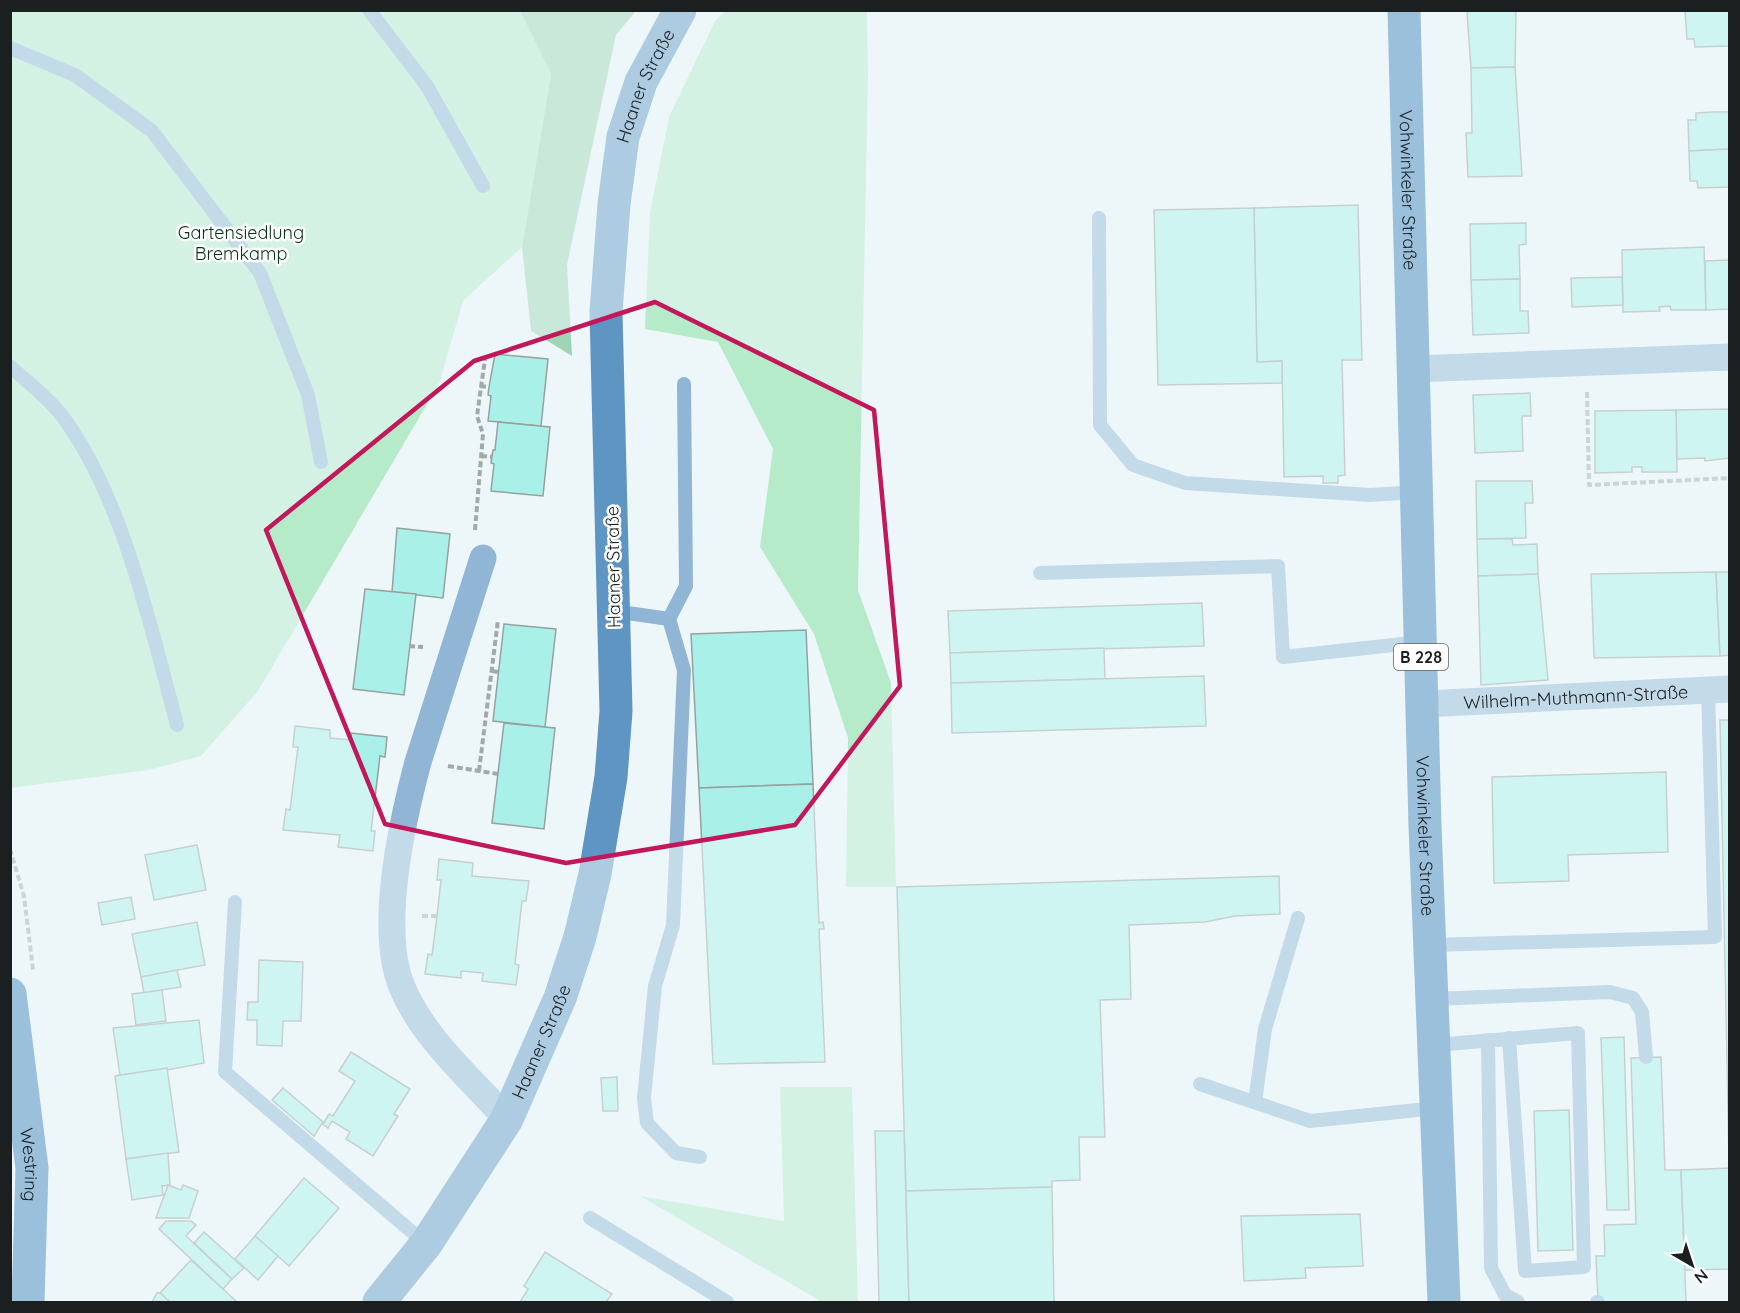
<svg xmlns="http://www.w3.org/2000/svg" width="1740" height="1313" font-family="Quicksand,sans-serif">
	<rect width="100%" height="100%" fill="#edf7f9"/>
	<g fill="#b6ebc9">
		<polygon points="10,11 520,11 551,74 522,247 463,301 439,384 258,691 201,756 149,770 11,788"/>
		<polygon points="725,11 867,11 868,75 858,590 891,683 896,887 846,887 848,738 814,634 760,547 773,449 718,342 645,329 650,212 669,117 715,21"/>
		<polygon points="780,1087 852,1087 858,1302 822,1302 640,1196 784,1221"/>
	</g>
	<polygon fill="#a0d5b4" points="520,11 636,11 616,35 567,265 572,356 531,331 522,247 551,74"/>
	<g fill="#a9f1e8" stroke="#97a19f" stroke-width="1.5">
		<polygon points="1470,10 1516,10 1515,67 1471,68 1467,13"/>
		<polygon points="1685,10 1730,10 1730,46 1695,47 1694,39 1687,39"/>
		<polygon points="1515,67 1522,176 1468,177 1466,133 1472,133 1471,68"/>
		<polygon points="1713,112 1730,112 1730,149 1689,151 1688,120 1696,120 1696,113"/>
		<polygon points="1730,149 1730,187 1698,188 1697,181 1690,181 1689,151"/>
		<polygon points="1358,205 1362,360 1342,360 1345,475 1338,476 1338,483 1323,483 1323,476 1284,477 1282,361 1257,362 1254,208"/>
		<polygon points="1254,208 1257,362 1282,361 1282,383 1158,385 1154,210"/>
		<polygon points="1526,223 1526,244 1519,245 1520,279 1471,280 1470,224"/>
		<polygon points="1704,247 1706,310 1671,310 1670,306 1659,307 1660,311 1623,312 1622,250"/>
		<polygon points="1730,260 1730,309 1706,310 1705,261"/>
		<polygon points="1622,277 1623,305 1572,307 1571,278"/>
		<polygon points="1520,279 1520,311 1528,311 1529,333 1473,335 1471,280"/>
		<polygon points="495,354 548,359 541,426 488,421 491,396 488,395 489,387"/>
		<polygon points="1530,393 1531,416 1522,416 1523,451 1475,453 1473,395"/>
		<polygon points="1730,409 1730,458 1705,461 1705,458 1677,459 1676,410"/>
		<polygon points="1676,410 1677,472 1642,472 1642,467 1632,467 1632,472 1595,473 1595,411"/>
		<polygon points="498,422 550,427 543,496 491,491 494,464 491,463 493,450 495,450"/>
		<polygon points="1476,481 1532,481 1533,503 1525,503 1526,538 1477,539"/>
		<polygon points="397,528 450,534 443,598 392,592"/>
		<polygon points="1477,539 1512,539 1513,545 1537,544 1538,574 1478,576"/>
		<polygon points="1716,572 1720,656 1594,658 1591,574"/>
		<polygon points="1716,572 1730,572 1730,655 1720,656"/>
		<polygon points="1538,574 1548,680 1481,685 1478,576"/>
		<polygon points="365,589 416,594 404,695 353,689"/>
		<polygon points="1202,603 1204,646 950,653 948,611"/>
		<polygon points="504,624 556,629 545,727 493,721"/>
		<polygon points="806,630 813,784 699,788 691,634"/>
		<polygon points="1104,648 1105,679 951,683 950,653"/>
		<polygon points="1204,676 1206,726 952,733 951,683"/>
		<polygon points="1720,720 1730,720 1729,1161"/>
		<polygon points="504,723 555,728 544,829 492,823"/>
		<polygon points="295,726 330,730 330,738 351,740 351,733 387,737 385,757 380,756 371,831 375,831 373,851 338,847 340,835 283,830 286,809 290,810 298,747 293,747"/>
		<polygon points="1666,772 1668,852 1568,855 1569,881 1494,883 1492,777"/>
		<polygon points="813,784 819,923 823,922 824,929 819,929 825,1062 713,1064 699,788"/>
		<polygon points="197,845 206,890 154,900 145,855"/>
		<polygon points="439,859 473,863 472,876 529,881 526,901 522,901 515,964 519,965 516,985 482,981 483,973 461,971 461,978 425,974 428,954 432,955 437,916 441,880 437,880"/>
		<polygon points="1279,876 1280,914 1235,916 1205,922 1129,925 1131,999 1100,1000 1105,1137 1079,1137 1080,1180 1052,1181 1052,1187 906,1191 897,887"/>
		<polygon points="131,897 135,919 102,925 98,903"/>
		<polygon points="197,922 205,965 141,977 132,934"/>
		<polygon points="259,960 303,962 301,1021 283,1021 282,1046 257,1045 257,1020 247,1020 248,1002 258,1002"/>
		<polygon points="177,970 181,987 144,993 141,977"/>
		<polygon points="162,990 166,1021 136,1025 132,994"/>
		<polygon points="199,1020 204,1063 167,1070 120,1075 113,1028"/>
		<polygon points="1624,1037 1629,1210 1607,1210 1601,1038"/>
		<polygon points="351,1052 410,1089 394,1114 398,1116 373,1156 346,1139 350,1132 332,1121 328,1128 323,1124 329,1114 333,1116 355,1081 339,1071"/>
		<polygon points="1661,1057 1665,1170 1681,1170 1686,1302 1598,1302 1596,1256 1605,1256 1604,1225 1636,1224 1631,1058"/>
		<polygon points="167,1068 179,1152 126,1159 115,1076"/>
		<polygon points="617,1077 618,1111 603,1111 601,1078"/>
		<polygon points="283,1088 323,1122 314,1136 272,1100"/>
		<polygon points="1569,1110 1573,1250 1538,1251 1534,1111"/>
		<polygon points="875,1131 904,1131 909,1302 879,1302"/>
		<polygon points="168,1153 170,1185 162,1186 163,1195 132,1200 126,1159"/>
		<polygon points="1730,1168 1730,1269 1685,1270 1681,1170"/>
		<polygon points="304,1178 339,1208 289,1266 255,1236"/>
		<polygon points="168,1185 181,1190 183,1185 198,1191 189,1218 156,1218"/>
		<polygon points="1052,1187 1054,1302 909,1302 906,1191"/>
		<polygon points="1360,1214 1363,1266 1305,1268 1306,1278 1244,1281 1241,1216"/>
		<polygon points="166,1221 191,1221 196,1225 186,1236 232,1279 223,1289 159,1229"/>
		<polygon points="204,1232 244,1268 232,1279 194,1243"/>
		<polygon points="255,1236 278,1256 258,1280 235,1259"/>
		<polygon points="545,1252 612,1294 606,1302 520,1302 528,1289 524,1286"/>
		<polygon points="191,1260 223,1289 237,1302 170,1302 160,1293"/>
		<polygon points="157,1293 160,1293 170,1302 152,1302"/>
	</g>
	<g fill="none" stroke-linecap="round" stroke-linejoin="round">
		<g stroke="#a2a9ab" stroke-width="4" stroke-dasharray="6 3" stroke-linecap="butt">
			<polyline points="480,386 489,387"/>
			<polyline points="1587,392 1589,485 1730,478"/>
			<polyline points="481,456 492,457"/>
			<polyline points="475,530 483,434 477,416 485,359"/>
			<polyline points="409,646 423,647"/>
			<polyline points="492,671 498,672"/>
			<polyline points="448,766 498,774"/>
			<polyline points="479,771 498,620"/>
			<polyline points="10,849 24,896 33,970"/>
			<polyline points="422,916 437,916"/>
		</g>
		<g stroke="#91b5d5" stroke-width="14">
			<polyline points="369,10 427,86 483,186"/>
			<polyline points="10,48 75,75 152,131 260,273 308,395 321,462"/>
			<polyline points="1099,218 1100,425 1133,465 1185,483 1370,495 1417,492"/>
			<path d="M 10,366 C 27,382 49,398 63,417 C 123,498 151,628 177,725"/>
			<polyline points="1040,573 1278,566 1283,657 1421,642"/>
			<polyline points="614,611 669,619 684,670 673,925 655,986 644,1098 647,1123 676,1153 700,1157"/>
			<polyline points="669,619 686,586 684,384"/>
			<polyline points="235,902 225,1072 426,1244"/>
			<polyline points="1431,945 1715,937 1708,690"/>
			<polyline points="1433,999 1610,992 1633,998 1642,1012 1646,1057"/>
			<polyline points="1488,1040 1491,1268 1505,1295 1518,1302"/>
			<polyline points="1435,1045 1578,1033 1584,1267 1525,1271 1509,1038"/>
			<polyline points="1200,1084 1310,1121 1437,1108"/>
			<polyline points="1255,1102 1265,1029 1298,918"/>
			<polyline points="590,1218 727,1302"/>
			<polyline points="1597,1302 1598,1302"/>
		</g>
		<g stroke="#91b5d5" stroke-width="27">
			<polyline points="1413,369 1730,357"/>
			<path d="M 483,558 L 418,762 C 402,822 378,929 402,987 C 423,1038 471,1079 507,1119"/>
			<path id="s1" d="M 1423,704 L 1730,689"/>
		</g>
		<path stroke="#5f95c3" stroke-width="33" id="s2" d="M 379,1302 L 426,1244 L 507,1119 L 560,998 L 580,937 L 595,874 L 611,777 L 616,711 L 606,312 L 614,204 L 623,137 L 641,82 L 680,10"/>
		<g stroke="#357db6" stroke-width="33">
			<path id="s3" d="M 1404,10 L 1425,826 L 1444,1302"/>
			<path id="s4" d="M 10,994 L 32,1168 L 28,1302"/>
		</g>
	</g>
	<path d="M0 0H1740V1313H0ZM 655,302 L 874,410 L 900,686 L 795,825 L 566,863 L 385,824 L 266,530 L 474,361 Z" fill="#edf7f9" fill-opacity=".55" fill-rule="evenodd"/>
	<path fill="none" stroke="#c2185b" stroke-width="4.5" stroke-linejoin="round" d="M 655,302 L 874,410 L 900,686 L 795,825 L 566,863 L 385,824 L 266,530 L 474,361 Z"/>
	<g text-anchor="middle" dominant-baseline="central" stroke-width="5" stroke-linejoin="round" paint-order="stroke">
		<rect fill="#fff" stroke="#606263" stroke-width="1.5" x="1394" y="644" width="54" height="26" rx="4.5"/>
		<g font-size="16" font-weight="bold" fill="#1c1f20">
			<text x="1421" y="657">B 228</text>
		</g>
		<g font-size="18" fill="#1c1f20" stroke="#fff">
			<text stroke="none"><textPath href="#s2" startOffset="1280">Haaner Straße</textPath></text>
			<text stroke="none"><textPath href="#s3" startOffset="180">Vohwinkeler Straße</textPath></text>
			<text transform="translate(613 567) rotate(-91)">Haaner Straße</text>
			<text stroke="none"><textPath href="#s1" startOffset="153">Wilhelm-Muthmann-Straße</textPath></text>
			<text stroke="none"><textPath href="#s3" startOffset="826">Vohwinkeler Straße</textPath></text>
			<text stroke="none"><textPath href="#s2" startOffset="308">Haaner Straße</textPath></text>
			<text stroke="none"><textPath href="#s4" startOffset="172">Westring</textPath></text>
		</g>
		<g font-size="18" fill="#06321d" stroke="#fff">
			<text x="241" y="232">Gartensiedlung<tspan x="241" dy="21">Bremkamp</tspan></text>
		</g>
	</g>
	<rect width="1740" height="1313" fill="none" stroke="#1c1f20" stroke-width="24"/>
	<g transform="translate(1692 1265) rotate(141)" stroke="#ffffff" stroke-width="4.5" paint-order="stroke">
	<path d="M0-4.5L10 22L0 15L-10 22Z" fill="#1c1f20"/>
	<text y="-9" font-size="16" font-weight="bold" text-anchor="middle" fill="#1c1f20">N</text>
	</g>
</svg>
